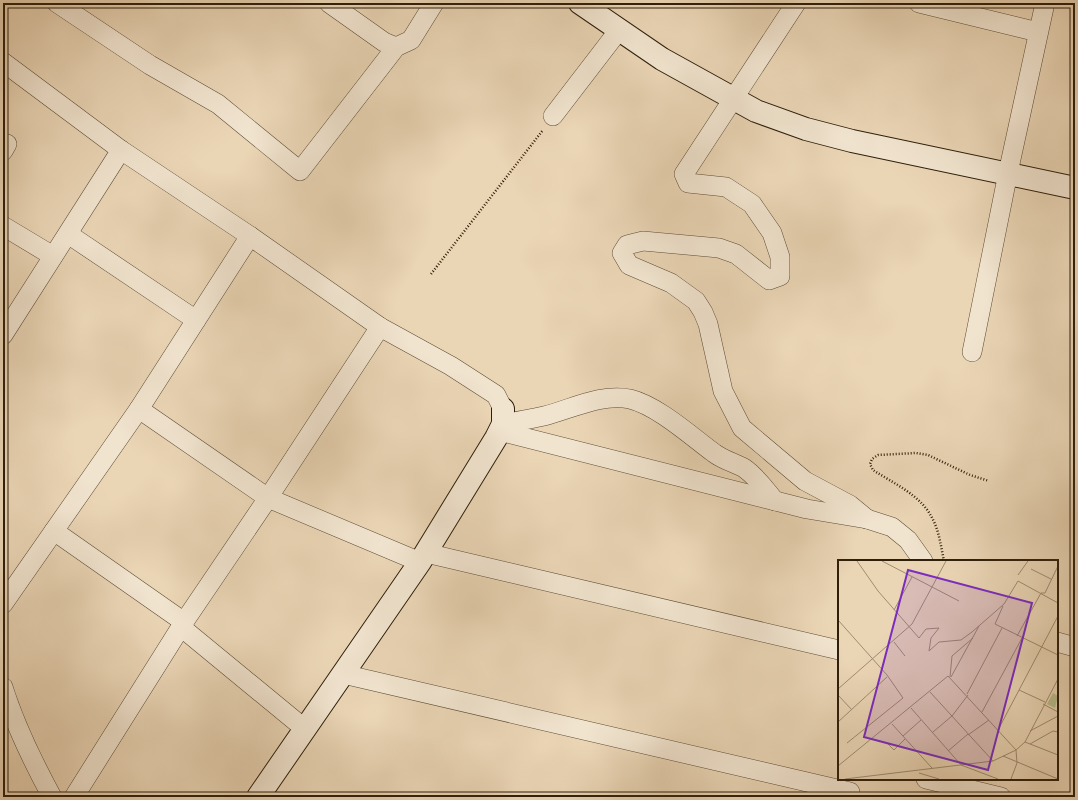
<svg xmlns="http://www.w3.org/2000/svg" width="1078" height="800" font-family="'IM FELL Great Primer',serif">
	<rect width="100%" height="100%" fill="#ead5b5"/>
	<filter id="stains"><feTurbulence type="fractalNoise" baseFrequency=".005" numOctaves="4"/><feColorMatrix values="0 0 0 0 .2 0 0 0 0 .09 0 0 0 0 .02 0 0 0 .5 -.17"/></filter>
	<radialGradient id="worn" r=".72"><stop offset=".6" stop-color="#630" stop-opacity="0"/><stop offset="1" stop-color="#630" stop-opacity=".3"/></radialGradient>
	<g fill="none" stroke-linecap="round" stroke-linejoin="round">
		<defs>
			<g id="street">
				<polyline points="57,3 150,65 218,104 300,171 396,47 411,40 434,3"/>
				<polyline points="329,3 384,42 396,47"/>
				<polyline points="796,3 684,174 688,183 726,187 752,204 772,233 780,257 780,276 769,280 736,254 719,248 643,241 627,245 622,253 629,265 671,283 696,301 703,312 708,324 723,391 742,428 805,481 850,505 867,519"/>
				<polyline points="919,3 1038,32"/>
				<polyline points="3,62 121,150 250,236 380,327 451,366 496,395 503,409"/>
				<polyline points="553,116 619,30"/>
				<polyline points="3,151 7,144"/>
				<polyline points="3,226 53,256"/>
				<polyline points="68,234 196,320"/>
				<polyline points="3,335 121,150"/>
				<polyline points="972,352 1008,173 1045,3"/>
				<polyline points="139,409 268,498 420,562"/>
				<path d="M 503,424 C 516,421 531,419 544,416 C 572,409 601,393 630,399 C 658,406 691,436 714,453 C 723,460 735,463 744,468 C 757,477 765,489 775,501"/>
				<polyline points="499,431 807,509 867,519 892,527 908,540 923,561"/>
				<polyline points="54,531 184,622"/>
				<polyline points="426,553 839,650"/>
				<polyline points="3,604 139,409 250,236"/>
				<polyline points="181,627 305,729"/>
				<polyline points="1057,642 1075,647"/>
				<polyline points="343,674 850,792"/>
				<path d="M 3,687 C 15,725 33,762 52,797"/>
				<polyline points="926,779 1001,797"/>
				<polyline points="74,797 184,622 268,498 380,327"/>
			</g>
			<g id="secondary">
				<polyline points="580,3 662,59 756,111 806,129 852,141 1075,188"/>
				<polyline points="258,797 420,562 496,438 503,424 503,409"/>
			</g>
		</defs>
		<use href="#street" stroke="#5e4c35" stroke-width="20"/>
		<use href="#secondary" stroke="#2f1f0a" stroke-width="24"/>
		<g stroke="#2f1f0a" stroke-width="2.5" stroke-dasharray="1 2" stroke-linecap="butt">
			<polyline points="431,274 543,130"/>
			<path d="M 944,561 C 941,547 939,529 931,516 C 920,495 893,483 873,470 L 870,464 L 872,459 L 878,455 L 916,453 L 928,455 L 970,475 L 989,481"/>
		</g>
		<use href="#street" stroke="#f1e4cf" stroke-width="19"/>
		<use href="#secondary" stroke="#f1e4cf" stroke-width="22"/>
	</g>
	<g transform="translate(838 560)">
		<rect width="220" height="220" fill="#ead5b5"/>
		<path d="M 215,133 L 220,136 L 217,148 L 209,144 Z" fill="#b8bd8c"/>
		<path fill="none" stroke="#9f8c71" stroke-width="1" d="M 19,1 L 40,31 L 81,78 L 88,69 L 101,68 L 93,78 L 91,91 L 101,82 L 123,80 L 134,72 L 166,44 L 180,21 L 220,43M 44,1 L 121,41M 193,9 L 213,19M 180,15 L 190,1M 165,46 L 157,64 L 220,95M 56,50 L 74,17M 0,60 L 49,115 L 65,138 L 9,183M 179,76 L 203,33 L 207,33 L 220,6M 56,82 L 67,96M 112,117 L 114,96 L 135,78M 113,117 L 141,66M 0,129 L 74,64 L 108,1M 181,130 L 207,142M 92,132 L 155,201M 129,134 L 164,68M 0,135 L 14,150M 205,144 L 220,152M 73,148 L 123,205 L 160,219M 144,152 L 184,78M 0,162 L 49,117M 54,164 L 94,208M 160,170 L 220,56M 192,171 L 220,156M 95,172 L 114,156 L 130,135M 130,175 L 151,160M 65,176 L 83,160M 48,182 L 56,190 L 67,179M 187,182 L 220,195M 192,184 L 215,171 L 220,172M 110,191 L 130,174M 165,196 L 220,219M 0,206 L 110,116 L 178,190 L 179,203 L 173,219M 81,213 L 101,219M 7,219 L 155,201 L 178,190 L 187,182 L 220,119"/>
		<path fill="#7b2cbf" fill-opacity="0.15" stroke="#7b2cbf" stroke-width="2" d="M 70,10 L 194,43 L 150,210 L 26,177 Z"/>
		<rect width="220" height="220" fill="none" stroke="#2f1f0a" stroke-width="2"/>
	</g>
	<rect width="1078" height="800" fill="none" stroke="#ead5b5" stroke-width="16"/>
	<rect x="4" y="4" width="1070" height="792" fill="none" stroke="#2f1f0a" stroke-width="2"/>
	<rect x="8" y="8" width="1062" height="784" fill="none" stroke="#2f1f0a"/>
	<rect width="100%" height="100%" filter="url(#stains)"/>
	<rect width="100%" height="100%" fill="url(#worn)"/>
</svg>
